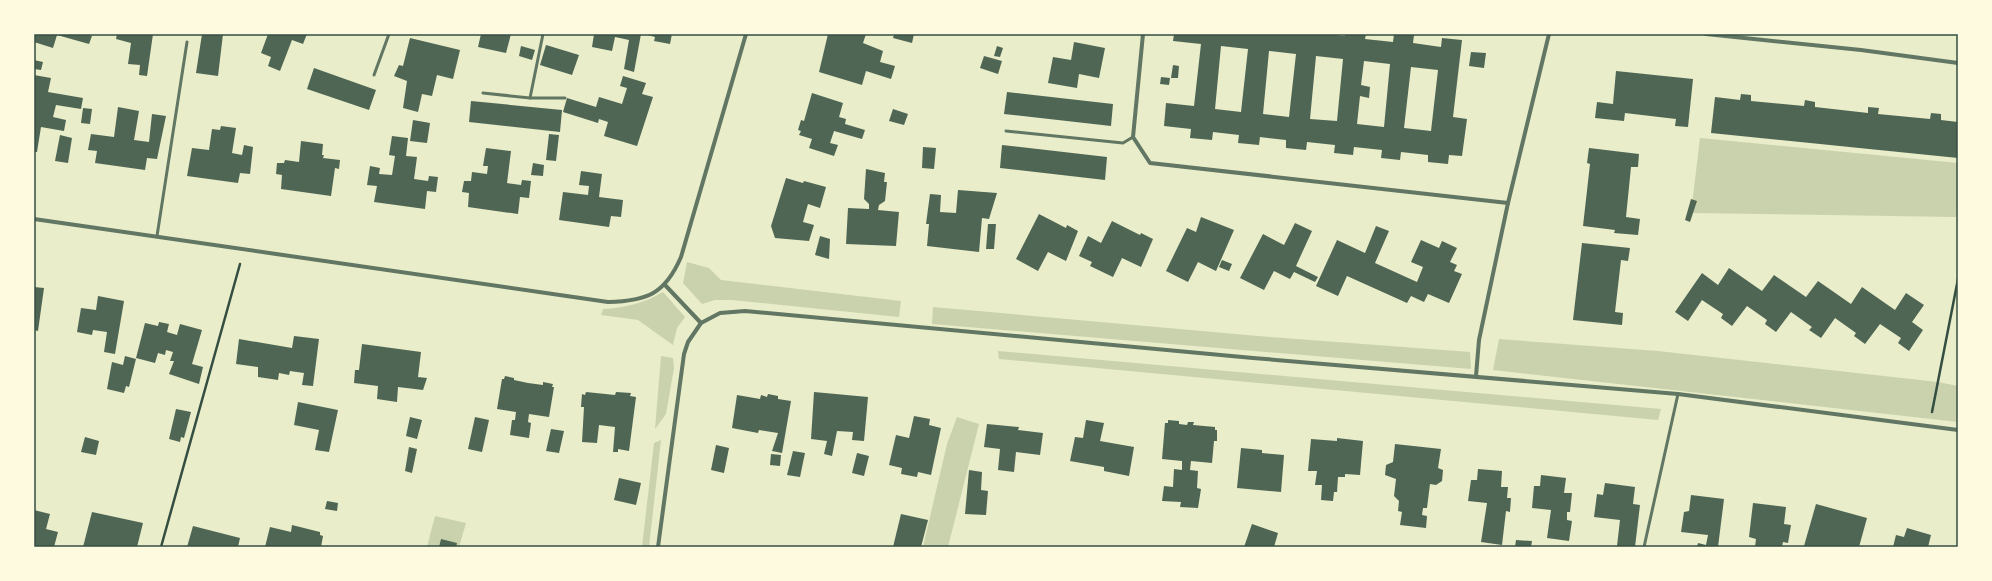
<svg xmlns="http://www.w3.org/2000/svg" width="1992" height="581" font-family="Rubik,sans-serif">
	<rect width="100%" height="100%" fill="#e9edc9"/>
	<g fill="#cad2ad">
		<polygon points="1700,138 1958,163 1958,205 1956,217 1691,213"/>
		<polygon points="687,262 709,268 721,280 901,301 899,317 732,300 715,300 702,304 683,283"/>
		<path d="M 663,292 L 685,317 L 677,328 L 673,345 L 638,320 L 601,315 L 603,309 C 624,308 645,303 663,292 Z"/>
		<polygon points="933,307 1258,336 1470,352 1471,369 932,324"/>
		<polygon points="1499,339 1658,351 1938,382 1958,386 1958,422 1493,370"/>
		<polygon points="998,351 1661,409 1658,420 999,359"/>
		<polygon points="661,356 673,358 674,368 666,414 655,429"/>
		<polygon points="957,417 979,424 948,547 923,547 947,444"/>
		<polygon points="661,440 649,547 642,547 654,443"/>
		<polygon points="435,516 466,523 459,547 427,547"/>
	</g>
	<g fill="#4f6655" fill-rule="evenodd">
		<polygon points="34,34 86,34 92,36 89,44 57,35 53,48 34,42"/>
		<polygon points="117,34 153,34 147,76 139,75 140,65 128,64 131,43 116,39"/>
		<polygon points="202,34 223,34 218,76 196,73"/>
		<polygon points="268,34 307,34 303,44 292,40 280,71 268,66 271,57 261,53"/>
		<polygon points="481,34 511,34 506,53 478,47"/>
		<polygon points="594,34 641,34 634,72 624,69 629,40 615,37 612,51 592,47"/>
		<polygon points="644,34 672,34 670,44 654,41 655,37"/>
		<polygon points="828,34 866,34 863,43 883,51 880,62 895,66 891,79 866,71 862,85 819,72"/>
		<polygon points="894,34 914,34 912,43 893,38"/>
		<path d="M 1174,34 L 1325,34 L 1345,36 L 1345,34 L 1366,34 L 1365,39 L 1393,42 L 1394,34 L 1407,34 L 1414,35 L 1413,43 L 1441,47 L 1442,38 L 1462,40 L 1453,117 L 1467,119 L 1462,156 L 1449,155 L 1448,164 L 1428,162 L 1428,155 L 1401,152 L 1400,160 L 1381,158 L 1382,150 L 1354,147 L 1353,155 L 1334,153 L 1335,145 L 1307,142 L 1306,150 L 1286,148 L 1286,140 L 1260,137 L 1259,145 L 1238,143 L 1239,135 L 1213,132 L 1212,140 L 1190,138 L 1191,129 L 1164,126 L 1166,103 L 1194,106 L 1201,44 L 1173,41 ZM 1221,46 L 1248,49 L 1241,112 L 1215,109 ZM 1269,51 L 1296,54 L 1289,117 L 1263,114 ZM 1316,56 L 1343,59 L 1337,121 L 1310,119 ZM 1364,61 L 1390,64 L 1384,127 L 1357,124 L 1360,96 L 1369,98 L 1370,87 L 1361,85 ZM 1411,67 L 1438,70 L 1431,131 L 1404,128 Z"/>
		<polygon points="410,38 460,50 453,79 437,75 432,96 422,94 418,112 403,108 407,81 394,76 399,65 403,66"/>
		<polygon points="1074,42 1105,48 1099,78 1079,74 1077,88 1048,83 1053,57 1071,60"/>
		<polygon points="546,45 579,55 572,75 540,65"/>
		<polygon points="521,46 535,50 532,60 519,56"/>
		<polygon points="997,46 1003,48 1000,57 994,56"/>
		<polygon points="1471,52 1486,53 1484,68 1469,66"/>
		<polygon points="984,56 1002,61 998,74 980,68"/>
		<polygon points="34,60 43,62 41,70 34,69"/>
		<polygon points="1173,65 1179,66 1178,78 1171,78"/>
		<polygon points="314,68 376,90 369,110 307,89"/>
		<polygon points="1616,71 1693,79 1688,127 1675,126 1676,119 1625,113 1624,121 1595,118 1597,102 1613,104"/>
		<polygon points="34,75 51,78 48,92 83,98 81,109 56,105 53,117 66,120 64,131 41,127 37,152 34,152"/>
		<polygon points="623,76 646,83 642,94 653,97 637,146 604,136 608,122 599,119 598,123 563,112 567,98 596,107 599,97 622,104 627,88 620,86"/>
		<polygon points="1161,77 1170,78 1169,85 1160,84"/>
		<polygon points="1007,92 1113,104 1111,126 1004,114"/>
		<polygon points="812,93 843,103 839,117 846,119 845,124 865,130 862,139 834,131 830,143 838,145 834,156 809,148 812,139 799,135 801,131 798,130 801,120 804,121"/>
		<polygon points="1741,94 1751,95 1751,101 1804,106 1805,100 1815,102 1815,107 1868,113 1868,107 1879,108 1878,114 1930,119 1931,113 1941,114 1941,120 1958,122 1958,158 1711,133 1715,97 1740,100"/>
		<polygon points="471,101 562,110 560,132 469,122"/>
		<polygon points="118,107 139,111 134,140 149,142 152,114 166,116 157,159 147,158 145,170 95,163 97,151 88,150 91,134 114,137"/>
		<polygon points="83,108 92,109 90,124 81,123"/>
		<polygon points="893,109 908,114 904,125 889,121"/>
		<polygon points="413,120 430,123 427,143 410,141"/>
		<polygon points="221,126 236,128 232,153 242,155 244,145 253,147 250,174 240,173 238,183 187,176 192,148 209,150 212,129 220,130"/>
		<polygon points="549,134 559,135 556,161 546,160"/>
		<polygon points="60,135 72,138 68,163 55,161"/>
		<polygon points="392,136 408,138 406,156 417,157 414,179 428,181 429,176 438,177 436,192 427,191 425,209 374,202 377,186 367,185 370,166 380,168 379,174 392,175 395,156 389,155"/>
		<polygon points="301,141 323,144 322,155 324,155 323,158 340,160 339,169 335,168 331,196 281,189 282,175 276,174 277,163 284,163 285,160 299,162"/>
		<polygon points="1002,145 1107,157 1105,180 1000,168"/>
		<polygon points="923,147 936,148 934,169 922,168"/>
		<polygon points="486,148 511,151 507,183 521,185 522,180 531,181 529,198 520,197 518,214 468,207 469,193 462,192 464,181 471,181 472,172 487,174 488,166 483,166"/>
		<polygon points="1589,148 1639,154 1638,167 1631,167 1626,217 1640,219 1638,235 1614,233 1615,230 1583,226 1590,164 1587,163"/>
		<polygon points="533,163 544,165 543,176 531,175"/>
		<polygon points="866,169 885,173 884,182 887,182 885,201 879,205 878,210 899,212 896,246 846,244 848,208 869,209 869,204 864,199"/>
		<polygon points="581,171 602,174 599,197 623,200 621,217 611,216 609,227 559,220 563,192 588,195 589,186 579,185"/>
		<polygon points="786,178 803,183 804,181 826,187 820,208 808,204 806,211 803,222 814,225 809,241 775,238 771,226"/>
		<polygon points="958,190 997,193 989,219 982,218 979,252 927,246 929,224 926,224 930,194 941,195 940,212 956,213"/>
		<polygon points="1691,199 1697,201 1690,222 1685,220"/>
		<polygon points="1039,214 1066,228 1067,225 1078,231 1066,261 1048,252 1038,271 1016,259"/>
		<polygon points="1201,217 1234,230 1216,271 1198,262 1188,282 1166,271 1187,228 1196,232"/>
		<polygon points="1112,221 1140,235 1141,233 1153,239 1141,267 1122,258 1113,277 1090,266 1092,262 1079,256 1088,236 1101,243"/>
		<polygon points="1295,223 1312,231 1296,266 1318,277 1315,282 1294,272 1290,279 1274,271 1264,290 1240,278 1263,234 1284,245"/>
		<polygon points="988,224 996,224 994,249 986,249"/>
		<polygon points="1376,226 1389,231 1375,263 1417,282 1423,267 1411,262 1421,240 1439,248 1442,241 1457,248 1450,262 1457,265 1454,271 1462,274 1449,303 1428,294 1424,302 1411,296 1407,303 1347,276 1338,296 1316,286 1337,240 1365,253"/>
		<polygon points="820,236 830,239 829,259 815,255"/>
		<polygon points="1582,243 1630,248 1628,261 1621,260 1615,312 1623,313 1622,325 1573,320"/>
		<polygon points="1222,260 1232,264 1229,271 1219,267"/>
		<polygon points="1729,268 1762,291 1774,275 1806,297 1818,281 1851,304 1862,287 1895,310 1906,293 1924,305 1912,322 1923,330 1909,351 1898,343 1901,338 1880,324 1865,344 1854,336 1856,333 1835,318 1821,338 1809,330 1812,327 1791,312 1776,332 1765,324 1767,320 1747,306 1732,326 1721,318 1723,314 1702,300 1688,321 1675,312 1702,273 1718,285"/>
		<polygon points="34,287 44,288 38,331 34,330"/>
		<polygon points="98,296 124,301 115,354 104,352 107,332 93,330 92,335 77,332 81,308 96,310"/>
		<polygon points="159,322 169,324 167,332 177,335 180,324 202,330 192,364 203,367 199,384 169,374 174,361 170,361 173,352 166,350 165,355 158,353 155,363 136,358 145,323 158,326"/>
		<polygon points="294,336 319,339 313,386 302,385 304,373 290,371 289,375 279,373 278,380 258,377 258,367 236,364 239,339 292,348"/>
		<polygon points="362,344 421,352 418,377 427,378 423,390 398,387 397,402 377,399 378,386 354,383 355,370 359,370"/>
		<polygon points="125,356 136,359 129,387 126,386 124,393 107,389 112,362 123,365"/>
		<polygon points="505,376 514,378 514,380 528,383 543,385 543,382 553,384 552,387 554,387 549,417 529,414 528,422 531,423 529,438 510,435 512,420 515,420 516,412 497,409 502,379 504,379"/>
		<polygon points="586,392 615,395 616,392 631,393 630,396 636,397 629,451 618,449 618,452 613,452 615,427 599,425 597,443 582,442 584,407 581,407 582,394 585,395"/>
		<polygon points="814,392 868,397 864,441 852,440 853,432 837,431 832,456 824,454 827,441 811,439"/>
		<polygon points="768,394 778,396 778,399 791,401 782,453 772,451 778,433 759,430 758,433 732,428 737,395 760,399 761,395 767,397"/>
		<polygon points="298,402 338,410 329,452 315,450 319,430 294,425"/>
		<polygon points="176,409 191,412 184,438 181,437 180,442 169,439"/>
		<polygon points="914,416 930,419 929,425 941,428 931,475 918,472 917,477 901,474 902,468 889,465 896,435 909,438"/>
		<polygon points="410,417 422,420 417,439 406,436"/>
		<polygon points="475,417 489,420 482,452 468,449"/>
		<polygon points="1086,420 1104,423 1100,441 1134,447 1129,476 1104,471 1104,467 1070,461 1075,437 1083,438"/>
		<polygon points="1168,420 1179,421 1179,424 1187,425 1188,422 1194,422 1193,425 1215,427 1215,430 1217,430 1217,441 1214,441 1212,463 1191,461 1190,470 1198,471 1197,488 1201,489 1198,508 1180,507 1181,502 1162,501 1164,486 1173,487 1174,469 1182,470 1182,461 1162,459 1165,423 1168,423"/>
		<polygon points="987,424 1019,427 1018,430 1043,433 1040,455 1016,452 1014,472 998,470 1000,449 984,447"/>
		<polygon points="551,429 564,431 559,453 546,451"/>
		<polygon points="85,437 99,441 96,455 81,452"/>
		<polygon points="1337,438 1363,441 1360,475 1345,474 1345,477 1338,477 1337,492 1334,492 1333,501 1321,500 1322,485 1315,485 1317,471 1308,471 1311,439 1337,441"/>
		<polygon points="1395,444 1441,449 1438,468 1443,470 1442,481 1436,485 1430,484 1427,508 1423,508 1422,515 1427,516 1426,528 1400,525 1402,512 1398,511 1399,501 1394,496 1396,479 1385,475 1386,465 1393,462"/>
		<polygon points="716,445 729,448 724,473 711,470"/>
		<polygon points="409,447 417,449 412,473 405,471"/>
		<polygon points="1241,448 1262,450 1262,453 1284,455 1281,492 1237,488"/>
		<polygon points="793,451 805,453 800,477 787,475"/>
		<polygon points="857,453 869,456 864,476 852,473"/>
		<polygon points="771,454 781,455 780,466 770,465"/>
		<polygon points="1478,469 1502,471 1501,487 1508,487 1507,498 1511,498 1510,512 1506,511 1502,545 1481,542 1487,503 1468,501 1471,480 1477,480"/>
		<polygon points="969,470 982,472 981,490 988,491 986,515 965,514"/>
		<polygon points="1541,475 1566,478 1564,493 1572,493 1570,512 1567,512 1567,520 1572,521 1569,541 1547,538 1551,510 1532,508 1534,486 1540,486"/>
		<polygon points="619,478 641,483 636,505 614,500"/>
		<polygon points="1605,483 1635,487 1633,504 1640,505 1635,547 1617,546 1620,520 1594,517 1597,494 1603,495"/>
		<polygon points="1691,495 1724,499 1718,547 1697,547 1698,543 1706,545 1708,535 1681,532 1684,512 1689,511"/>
		<polygon points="327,501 338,503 337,511 325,509"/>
		<polygon points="1753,503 1786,507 1784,524 1791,525 1788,543 1783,542 1782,547 1755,547 1756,539 1749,537"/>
		<polygon points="1816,504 1867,518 1859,547 1804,546"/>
		<polygon points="34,510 50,514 46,529 58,532 54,547 34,547"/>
		<polygon points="92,512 143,523 137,547 83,547"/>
		<polygon points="901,514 928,520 921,547 893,547"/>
		<polygon points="1252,524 1278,533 1274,547 1244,547"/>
		<polygon points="292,525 320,532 320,535 323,536 321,547 265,547 270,527 291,532"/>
		<polygon points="193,526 240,538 238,547 187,547"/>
		<polygon points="1907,528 1931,535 1928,547 1893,547 1896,535 1904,537"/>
		<polygon points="441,539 457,543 456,547 439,547"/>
		<polygon points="1516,540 1532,541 1531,547 1515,547"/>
	</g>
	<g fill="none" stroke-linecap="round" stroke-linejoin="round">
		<g stroke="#344e41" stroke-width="2.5">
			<polyline points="1932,412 1958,279"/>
			<polyline points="161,547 240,264"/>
		</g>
		<g stroke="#617663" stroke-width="3">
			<polyline points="374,75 389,34"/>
			<polyline points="483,93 530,98 565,98"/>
			<polyline points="530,98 543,34"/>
			<polyline points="1006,131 1123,143 1133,137"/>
			<polyline points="157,236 187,42"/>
			<polyline points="1644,547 1678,394"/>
		</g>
		<g stroke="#617663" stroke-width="4">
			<polyline points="1143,34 1133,137 1150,163 1508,203"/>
			<polyline points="1706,34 1861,50 1958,63"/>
			<path d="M 34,219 L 608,302 C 647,301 665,294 681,257 L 746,34"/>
			<polyline points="665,285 701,323 720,313 745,311 1253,358 1678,394 1958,430"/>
			<polyline points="1476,376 1479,340 1508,203 1549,34"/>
			<polyline points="658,547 684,354 688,342 701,323"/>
		</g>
	</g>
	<rect width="1992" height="581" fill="none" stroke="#fefae0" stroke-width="70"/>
	<rect x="35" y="35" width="1922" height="511" fill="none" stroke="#344e41" stroke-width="1.5"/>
</svg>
